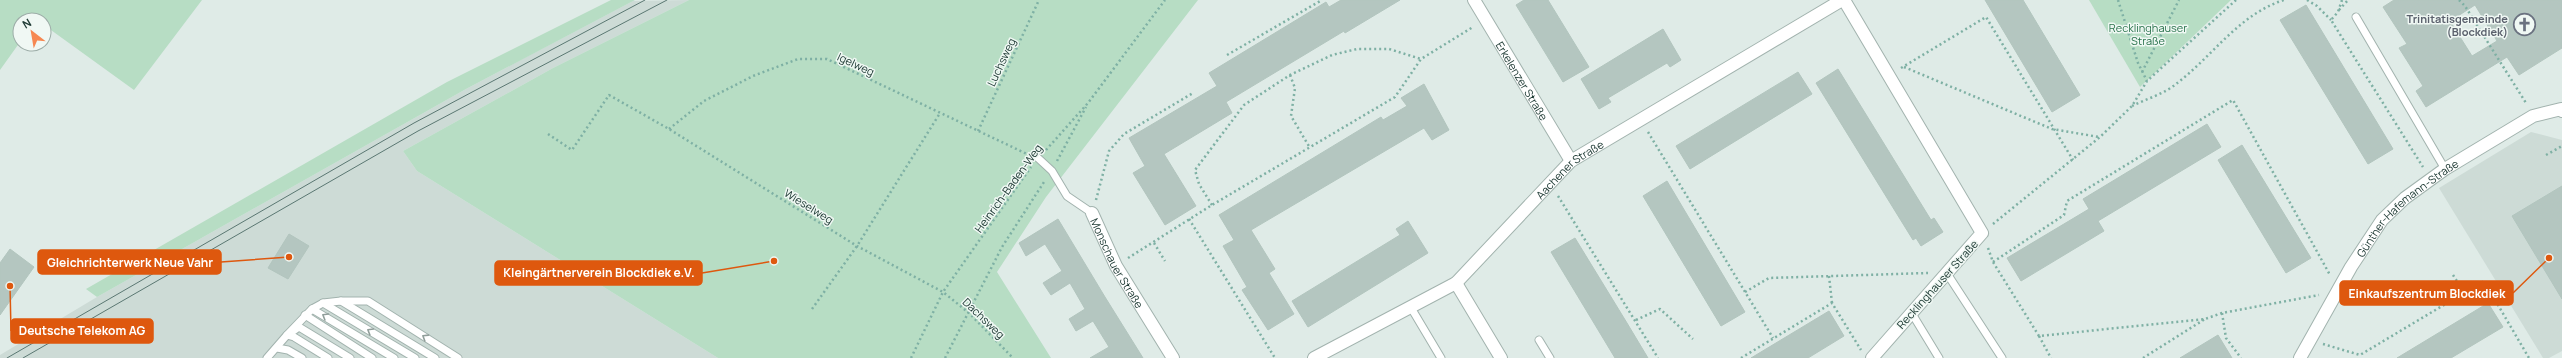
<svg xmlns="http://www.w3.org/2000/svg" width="2562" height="358" font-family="Manrope,sans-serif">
	<rect width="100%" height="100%" fill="#dfebe7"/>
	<g fill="#cddbd6">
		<polygon points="689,0 553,68 403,151 417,171 718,358 0,358 0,355 97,297 466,89 633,1"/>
		<polygon points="2531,132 2562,140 2562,351 2549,358 2543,358 2439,188"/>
	</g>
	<g fill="#b7ddc4">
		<polygon points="0,0 202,0 134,90 44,25 44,20 20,20 20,42 0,70"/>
		<polygon points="611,0 635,0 466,89 97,297 86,289 447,82"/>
		<polygon points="689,0 1198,0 1046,197 997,272 1051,358 718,358 417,171 403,151 553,68"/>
		<polygon points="2089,0 2231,0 2140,87"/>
	</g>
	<g fill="#b4c6c0" stroke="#b2c5be" fill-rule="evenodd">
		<polygon points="1341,0 1400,0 1345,33 1344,31 1226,102 1232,113 1164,154 1196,206 1165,225 1133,173 1145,166 1129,138 1217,86 1209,73 1326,2 1329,7"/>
		<polygon points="1524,0 1548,0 1589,67 1563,82 1516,5"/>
		<polygon points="1985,0 2023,0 2080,95 2052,112"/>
		<path d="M 2394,0 L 2562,0 L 2562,48 L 2519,75 L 2507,57 L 2426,107 L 2416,91 L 2423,86 L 2399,48 L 2407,44 L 2383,7 ZM 2475,5 L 2497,41 L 2472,56 L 2450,21 Z"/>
		<polygon points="2306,5 2393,149 2368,164 2280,20"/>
		<polygon points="1663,29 1681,60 1670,67 1667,63 1608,98 1611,102 1599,109 1581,79"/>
		<polygon points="1838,69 1931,220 1934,218 1943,232 1921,246 1916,238 1913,240 1816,83"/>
		<polygon points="1798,72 1812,94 1690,169 1676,146"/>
		<polygon points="1424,84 1449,130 1432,140 1424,128 1251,230 1275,269 1269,273 1294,314 1268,330 1242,290 1247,287 1223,246 1234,240 1219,215 1381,117 1383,120 1407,106 1401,98"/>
		<polygon points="2207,124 2221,147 2098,221 2104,231 2021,281 2007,258 2089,209 2083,199"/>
		<polygon points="2242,145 2311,258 2286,273 2218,160"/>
		<polygon points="1667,181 1745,312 1721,326 1643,196"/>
		<polygon points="2562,186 2562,299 2512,216"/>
		<polygon points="1058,219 1105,297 1143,358 1090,358 1109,347 1093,321 1076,331 1069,319 1085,309 1070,283 1051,295 1043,283 1062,271 1045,244 1026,256 1019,243"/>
		<polygon points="1408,221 1428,253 1308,327 1292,301 1400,235 1396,229"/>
		<polygon points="289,234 309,246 288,279 268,268"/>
		<polygon points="1575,238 1627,323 1648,358 1615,358 1577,295 1551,252"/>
		<polygon points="10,249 34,267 0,315 0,263"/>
		<polygon points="2488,303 2503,327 2451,358 2397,358"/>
		<polygon points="1829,311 1844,336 1808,358 1751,358"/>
		<polygon points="2218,335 2232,358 2180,358"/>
	</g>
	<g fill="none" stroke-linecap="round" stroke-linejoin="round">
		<defs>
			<g id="lane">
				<polyline points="2356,17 2445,169"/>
				<polyline points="1038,158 1052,171 1067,196 1092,213"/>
				<polyline points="1946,272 2002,358"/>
				<polyline points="341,301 368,301 458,358"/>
				<polyline points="323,303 341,301 435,358"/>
				<polyline points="1410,306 1441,358"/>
				<polyline points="312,309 394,358"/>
				<polyline points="1911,312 1939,358"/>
				<polyline points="305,315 372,358"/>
				<polyline points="292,332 299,327 350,358"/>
				<polyline points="287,335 312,309 323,303 415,358"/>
				<polyline points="1539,340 1550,358"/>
				<polyline points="277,348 288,350 302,358"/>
				<polyline points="267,358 287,335 294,337 328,358"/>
			</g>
			<g id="street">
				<path id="s1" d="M 1474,0 L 1571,161"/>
				<polyline points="1844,0 1982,233 1872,358"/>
				<path id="s2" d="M 1092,213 L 1116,266 L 1173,358"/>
				<polyline points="1456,283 1501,358"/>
				<path id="s3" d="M 1314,358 L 1456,283 L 1571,161 L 1842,0"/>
				<path id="s4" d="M 2300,358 L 2351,267 L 2382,220 L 2405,198 L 2445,169 L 2533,116 L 2561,109 L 2562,111"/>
			</g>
		</defs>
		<use href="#lane" stroke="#a2b3ae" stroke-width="9"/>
		<use href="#street" stroke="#a2b3ae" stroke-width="14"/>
		<g stroke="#7eb0a4" stroke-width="2.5" stroke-dasharray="2 3" stroke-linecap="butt">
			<polyline points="2118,0 2138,63 2147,81"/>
			<polyline points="2307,0 2317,6 2331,20"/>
			<polyline points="2342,0 2338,12 2331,20 2423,167"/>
			<polyline points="2459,0 2465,6 2526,103"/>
			<polyline points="2339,10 2348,0"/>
			<polyline points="1227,55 1322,0"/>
			<polyline points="1904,67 2052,129 2099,137"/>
			<polyline points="1901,68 1986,17 2073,160"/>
			<polyline points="2142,72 2179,0"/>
			<polyline points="1290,75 1295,88 1291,116 1310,148"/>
			<path d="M 2132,106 C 2146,99 2164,94 2176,84 C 2212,57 2239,14 2284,0"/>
			<polyline points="669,129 704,101 753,76 798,59 827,59 1027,154"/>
			<polyline points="978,131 1039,0"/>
			<polyline points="1648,132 1773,338"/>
			<polyline points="548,134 572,150 609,95 669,129 857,246 943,292 969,313 1013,358"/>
			<polyline points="1046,150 1088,103 1165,0"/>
			<polyline points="2546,155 2562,146"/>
			<polyline points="1057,161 1086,107"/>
			<polyline points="1558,196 1658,358"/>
			<polyline points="1096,200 1109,151 1124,134 1193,93"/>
			<polyline points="1212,205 1199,184 1195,170 1244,105 1290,75 1332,55 1357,49 1389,49 1421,59"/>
			<polyline points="1189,219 1275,358"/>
			<polyline points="1993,224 2100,137 2132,106 2147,81 2236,0"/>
			<polyline points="1154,243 1165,261"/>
			<polyline points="1988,248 1993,262 2039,336 2205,319 2222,313 2319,295"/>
			<polyline points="1128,258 1212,205 1395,97 1421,59 1473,27"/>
			<polyline points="1993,262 2064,215 2067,201 2233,100 2330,275"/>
			<polyline points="2453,275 2464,292"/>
			<polyline points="1829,276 1832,303"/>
			<polyline points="1745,292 1769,278 1928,273"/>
			<polyline points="812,309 857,246 940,113"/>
			<polyline points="2222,313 2226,338 2241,358"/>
			<polyline points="1636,320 1660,309 1693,339"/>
			<polyline points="2039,336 2051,358"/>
			<polyline points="2323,344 2360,355 2484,281 2529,358"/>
			<polyline points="911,358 943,292 1031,167"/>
			<polyline points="945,358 1002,247 1044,182"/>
			<polyline points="1741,358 1832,303 1861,350"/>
			<polyline points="2143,358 2205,319"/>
		</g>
		<use href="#lane" stroke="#fff" stroke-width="7"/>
		<use href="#street" stroke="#fff" stroke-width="12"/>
		<g stroke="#5a7772" stroke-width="1">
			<polyline points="7,358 414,123 645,0"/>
			<polyline points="23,358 418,131 667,0"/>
		</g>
	</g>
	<defs><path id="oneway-chevron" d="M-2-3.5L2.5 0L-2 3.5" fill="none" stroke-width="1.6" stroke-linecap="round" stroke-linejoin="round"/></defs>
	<g stroke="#909e9a">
		<use href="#oneway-chevron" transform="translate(325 316) rotate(-149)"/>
		<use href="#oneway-chevron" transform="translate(370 331) rotate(-149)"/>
		<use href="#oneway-chevron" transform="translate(425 337) rotate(-148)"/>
	</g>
	<defs>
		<symbol id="church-ring" viewBox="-11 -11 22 22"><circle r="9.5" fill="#f0f8f4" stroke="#6b7280" stroke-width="1.5"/><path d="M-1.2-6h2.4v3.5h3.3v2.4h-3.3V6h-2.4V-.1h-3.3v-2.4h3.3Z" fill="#6b7280"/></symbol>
	</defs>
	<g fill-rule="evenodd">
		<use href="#church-ring" x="2512" y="12" width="25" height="25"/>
	</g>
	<g text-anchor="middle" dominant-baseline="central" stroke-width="3" stroke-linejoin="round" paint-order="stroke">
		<g font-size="11" font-weight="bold" fill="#5b616d" stroke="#f0f8f4" text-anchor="end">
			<text x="2508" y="18">Trinitatisgemeinde<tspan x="2508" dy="13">(Blockdiek)</tspan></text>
		</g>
		<g font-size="11" fill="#29734c" stroke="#f0f8f4">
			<text x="2148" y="27">Recklinghauser<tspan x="2148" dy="13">Straße</tspan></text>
		</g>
		<g font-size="11" fill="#203c36" stroke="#f0f8f4">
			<text transform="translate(1001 62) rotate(-65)">Luchsweg</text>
			<text transform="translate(856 64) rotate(25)">Igelweg</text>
			<text stroke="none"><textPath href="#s1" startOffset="94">Erkelenzer Straße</textPath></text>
			<text stroke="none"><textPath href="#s3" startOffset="322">Aachener Straße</textPath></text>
			<text transform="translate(1008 188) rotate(-54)">Heinrich-Baden-Weg</text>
			<text transform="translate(809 206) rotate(32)">Wieselweg</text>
			<text stroke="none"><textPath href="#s4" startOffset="187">Günther-Hafemann-Straße</textPath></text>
			<text stroke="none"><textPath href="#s2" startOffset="56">Monschauer Straße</textPath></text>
			<text transform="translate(1937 284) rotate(-48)">Recklinghauser Straße</text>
			<text transform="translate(984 318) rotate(44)">Dachsweg</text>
		</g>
	</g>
	<path fill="none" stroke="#de580e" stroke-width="1.5" d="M289 257L221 262M774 261L702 273M2549 258L2513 293M10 286L11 331"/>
	<g fill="#de580e" stroke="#f0f8f4" stroke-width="1.5">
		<circle cx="289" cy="257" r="4"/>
		<circle cx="774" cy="261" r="4"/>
		<circle cx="2549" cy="258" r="4"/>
		<circle cx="10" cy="286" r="4"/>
	</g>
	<g fill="#de580e" stroke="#de580e" stroke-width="1.5">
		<rect x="38" y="250" width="183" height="24" rx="4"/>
		<rect x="495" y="261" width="207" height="24" rx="4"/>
		<rect x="2340" y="281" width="173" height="24" rx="4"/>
		<rect x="11" y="319" width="142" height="24" rx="4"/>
	</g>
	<g font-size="12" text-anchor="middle" font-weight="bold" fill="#fff">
		<text x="130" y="267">Gleichrichterwerk Neue Vahr</text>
		<text x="599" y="277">Kleingärtnerverein Blockdiek e.V.</text>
		<text x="2427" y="298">Einkaufszentrum Blockdiek</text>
		<text x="82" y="335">Deutsche Telekom AG</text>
	</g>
	<g transform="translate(32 32) rotate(329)"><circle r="19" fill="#f0f8f4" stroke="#9dada8"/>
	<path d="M0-3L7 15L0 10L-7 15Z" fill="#f68852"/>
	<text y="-6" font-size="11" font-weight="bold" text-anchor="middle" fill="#203c36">N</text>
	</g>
</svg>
